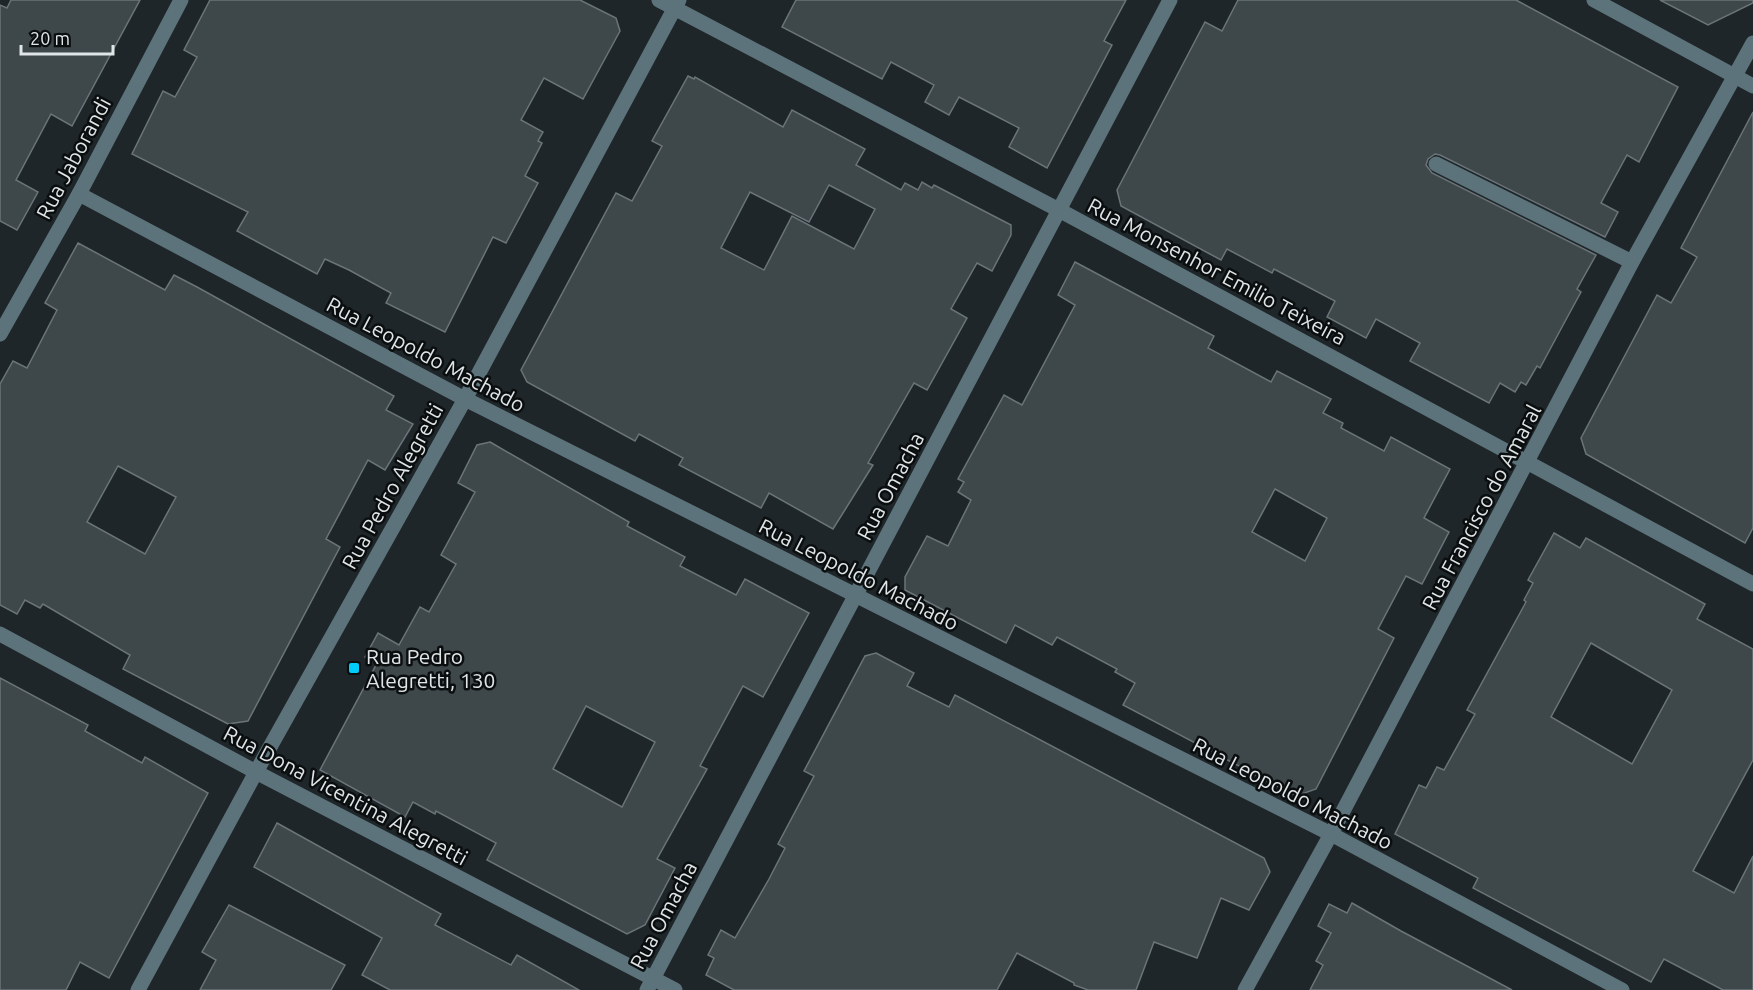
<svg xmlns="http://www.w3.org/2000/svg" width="1753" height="990" font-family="Ubuntu,sans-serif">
	<rect width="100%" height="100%" fill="#1e2629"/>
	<g fill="#3e474a" stroke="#6b7478" stroke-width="1.5" fill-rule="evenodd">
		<polygon points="11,0 140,0 72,126 51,114 16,180 38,192 17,230 0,221 0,5 7,8"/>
		<polygon points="210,0 580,0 616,18 620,31 583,99 544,78 521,120 543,132 538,141 542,143 525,176 538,183 506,243 493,237 445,332 386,303 391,293 349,270 325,259 317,274 237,231 248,212 132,154 163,91 175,97 197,57 184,50"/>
		<polygon points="796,0 1126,0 1104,41 1112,45 1047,168 1009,147 1019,128 994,115 959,97 949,115 925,102 934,85 891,62 882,79 782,27"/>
		<polygon points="1238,0 1516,0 1678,87 1639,162 1627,155 1601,203 1618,212 1605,237 1440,155 1435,154 1428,159 1426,165 1432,173 1596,255 1577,289 1581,292 1562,327 1540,368 1537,366 1526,385 1521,382 1515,392 1500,383 1489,403 1410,361 1420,343 1376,319 1366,338 1327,317 1335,301 1274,269 1272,273 1227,249 1221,260 1121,206 1117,190 1205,22 1222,31"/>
		<polygon points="1660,0 1753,0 1753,3 1708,25"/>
		<path d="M 688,76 L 694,79 L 695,77 L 783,127 L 792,110 L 865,149 L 856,165 L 901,190 L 905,183 L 918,190 L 922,182 L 932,188 L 934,185 L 1011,225 L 1011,235 L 992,271 L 977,263 L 951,309 L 967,318 L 927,390 L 914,383 L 868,463 L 873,465 L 833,529 L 769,493 L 761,508 L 679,465 L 683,458 L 639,434 L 635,441 L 527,382 L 521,370 L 616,193 L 632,201 L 662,146 L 652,141 ZM 829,185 L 875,209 L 854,249 L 792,216 L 764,270 L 721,248 L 750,192 L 809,222 Z"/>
		<polygon points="1753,112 1753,528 1745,543 1586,454 1581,438 1657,295 1671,303 1697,257 1681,248"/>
		<path d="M 78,243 L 165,290 L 174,275 L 197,287 L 394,396 L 386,410 L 413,424 L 385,470 L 368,460 L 326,539 L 340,547 L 248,721 L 228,724 L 123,669 L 130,655 L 43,604 L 40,608 L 25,600 L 17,614 L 0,605 L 0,384 L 13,361 L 27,368 L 57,310 L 45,303 ZM 118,466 L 176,497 L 145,554 L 87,522 Z"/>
		<path d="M 1075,262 L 1214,336 L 1208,348 L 1271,382 L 1277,371 L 1331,399 L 1323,413 L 1343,423 L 1341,428 L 1384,451 L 1391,437 L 1450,469 L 1424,518 L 1449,532 L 1422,584 L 1406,576 L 1378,629 L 1394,638 L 1316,789 L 1296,796 L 1123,705 L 1135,683 L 1115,672 L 1117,669 L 1057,637 L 1052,645 L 1015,625 L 1006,643 L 905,590 L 905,577 L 927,536 L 948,546 L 971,500 L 958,492 L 964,482 L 958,479 L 1004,395 L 1022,405 L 1075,305 L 1058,295 ZM 1275,489 L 1327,518 L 1305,561 L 1252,532 Z"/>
		<path d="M 490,442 L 629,522 L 627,526 L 685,557 L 680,566 L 736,595 L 745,579 L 809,613 L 763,697 L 743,686 L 700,766 L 707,769 L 657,859 L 675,868 L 645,925 L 627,934 L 487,860 L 496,843 L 436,811 L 435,814 L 413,802 L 405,817 L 320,770 L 377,663 L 365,657 L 378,633 L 399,645 L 420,607 L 429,612 L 456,564 L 441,555 L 475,492 L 458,483 L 477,445 ZM 586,706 L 655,742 L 622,807 L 553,769 Z"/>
		<path d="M 1554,533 L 1580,548 L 1586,538 L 1705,604 L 1697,619 L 1753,649 L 1753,760 L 1693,871 L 1734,893 L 1753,856 L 1753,990 L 1723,990 L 1664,959 L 1651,982 L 1473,888 L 1478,878 L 1395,834 L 1419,785 L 1426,788 L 1437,767 L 1444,770 L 1475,714 L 1467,710 L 1526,602 L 1524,600 L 1533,583 L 1528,580 ZM 1591,643 L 1672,690 L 1632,764 L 1551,717 Z"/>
		<polygon points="876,653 914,673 907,686 949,707 955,695 1264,858 1270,872 1249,910 1221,898 1197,958 1154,942 1136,990 1088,990 1074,985 1074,983 1017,953 997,990 734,990 706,975 714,958 708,955 721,930 735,938 769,879 785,848 778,844 814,776 804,771 865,656"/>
		<polygon points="0,678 88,725 85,731 142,763 145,757 208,793 109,978 80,962 66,990 0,990"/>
		<polygon points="277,823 441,914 435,925 511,965 517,955 579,990 390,990 362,975 382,938 254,867"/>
		<polygon points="1352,903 1401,931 1512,990 1310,990 1323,965 1316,961 1331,933 1318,926 1329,904 1347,913"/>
		<polygon points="229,905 345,965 331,990 200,990 216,960 202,952"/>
	</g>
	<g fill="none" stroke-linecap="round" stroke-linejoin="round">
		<g stroke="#5d737b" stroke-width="15">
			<polyline points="659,0 1059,210 1753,584"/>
			<polyline points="1594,0 1753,86"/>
			<polyline points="1436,164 1632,262"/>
			<polyline points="79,194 465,399 1331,834 1622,990"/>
			<polyline points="0,334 79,194 181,0"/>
			<polyline points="0,634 256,772 675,990"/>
			<polyline points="138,990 256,772 465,399 679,0"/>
			<polyline points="647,990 1170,0"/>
			<polyline points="1245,990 1331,834 1632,262 1753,43"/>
		</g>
	</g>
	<rect fill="#00cbf9" stroke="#0b0e0f" stroke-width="2" x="348" y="662" width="12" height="12" rx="3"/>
	<g text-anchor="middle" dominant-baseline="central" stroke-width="5" stroke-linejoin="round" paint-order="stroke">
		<g font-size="21" fill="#e0e5e7" stroke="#0b0e0f">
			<text transform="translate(73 158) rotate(-62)">Rua Jaborandi</text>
			<text transform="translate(1217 271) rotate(28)">Rua Monsenhor Emilio Teixeira</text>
			<text transform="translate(426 354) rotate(28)">Rua Leopoldo Machado</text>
			<text transform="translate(392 486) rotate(-61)">Rua Pedro Alegretti</text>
			<text transform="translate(890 486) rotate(-62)">Rua Omacha</text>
			<text transform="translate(1481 507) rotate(-62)">Rua Francisco do Amaral</text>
			<text transform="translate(859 574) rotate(27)">Rua Leopoldo Machado</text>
			<text transform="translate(1293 793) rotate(27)">Rua Leopoldo Machado</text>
			<text transform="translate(346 795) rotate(28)">Rua Dona Vicentina Alegretti</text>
			<text transform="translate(663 915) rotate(-62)">Rua Omacha</text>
		</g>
		<g font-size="21" fill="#e0e5e7" stroke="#0b0e0f" text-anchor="start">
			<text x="366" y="656">Rua Pedro<tspan x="366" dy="24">Alegretti, 130</tspan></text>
		</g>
	</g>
	<path d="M21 45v9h92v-9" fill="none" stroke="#e0e5e7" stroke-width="3"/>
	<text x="30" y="45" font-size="18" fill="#e0e5e7" stroke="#0b0e0f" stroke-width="4.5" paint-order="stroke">20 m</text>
</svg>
